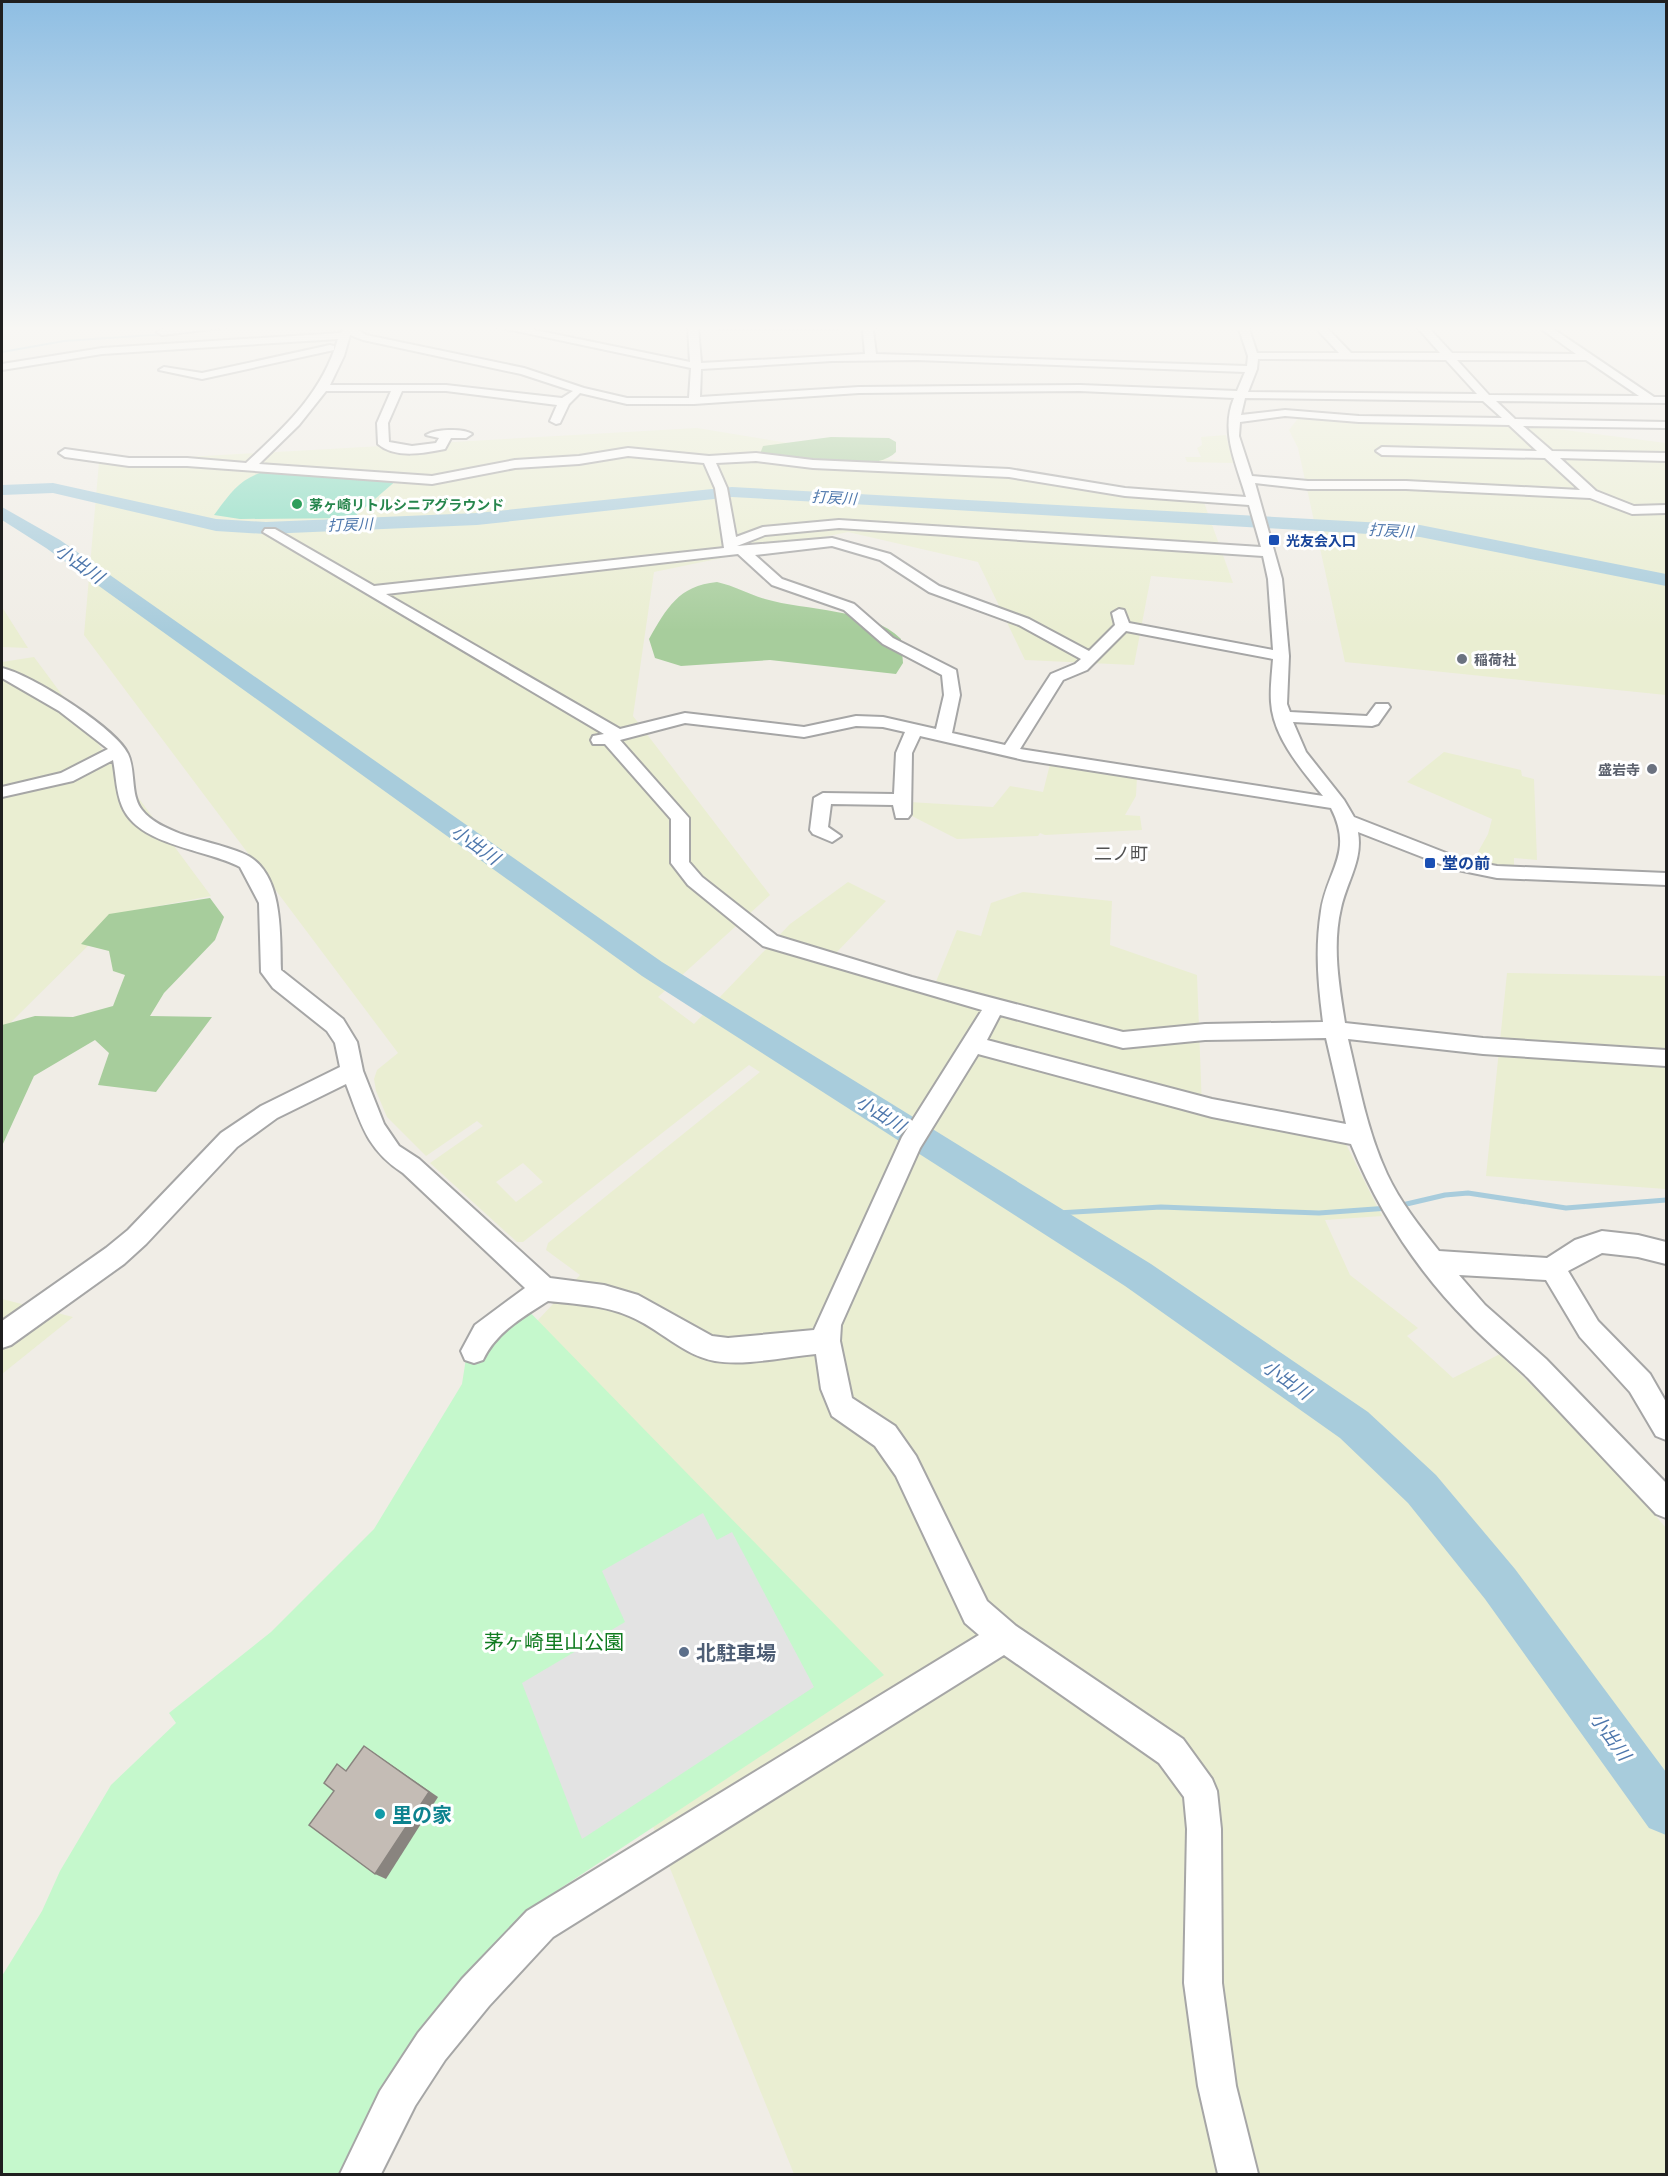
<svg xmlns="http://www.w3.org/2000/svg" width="1668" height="2176" font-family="'Golos Text','Noto Sans JP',sans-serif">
	<rect width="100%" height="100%" fill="#f0ede6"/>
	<g fill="#eaeed2" fill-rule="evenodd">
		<polygon points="1299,417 1519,424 1666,443 1666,695 1345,662 1298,448 1289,430"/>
		<path d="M 697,428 L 964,472 L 1201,494 L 1233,583 L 1151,576 L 1134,665 L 1025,660 L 978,562 L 848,532 L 654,572 L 633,716 L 770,895 L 658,997 L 694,1024 L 790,924 L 848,882 L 886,901 L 836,953 L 886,971 L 935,984 L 957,930 L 981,936 L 991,903 L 1023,892 L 1112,901 L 1110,945 L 1197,975 L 1202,1107 L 1343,1138 L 1382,1216 L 1325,1220 L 1350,1275 L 1418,1328 L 1407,1336 L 1453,1378 L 1500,1354 L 1613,1466 L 1666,1528 L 1666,2174 L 794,2174 L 534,1533 L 525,1334 L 580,1275 L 546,1250 L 548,1243 L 760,1072 L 749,1065 L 523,1242 L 517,1242 L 430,1163 L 483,1126 L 477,1121 L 426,1156 L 387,1117 L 376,1091 L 374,1079 L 377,1070 L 398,1053 L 84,635 L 99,462 ZM 523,1163 L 543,1182 L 516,1202 L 496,1182 Z"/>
		<polygon points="1226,435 1233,463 1187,462 1185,457 1201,457 1197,448 1202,445 1201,437"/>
		<polygon points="2,607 28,648 2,647"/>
		<polygon points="34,657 211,896 121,913 2,1031 2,662"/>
		<polygon points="1444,752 1521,770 1522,776 1534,779 1537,860 1514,858 1514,867 1473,861 1488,834 1492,819 1407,782"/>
		<polygon points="1050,764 1137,777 1136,796 1125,815 1140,816 1142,830 1045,835 1040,833 1038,836 957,839 908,814 909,802 993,807 1010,786 1043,792"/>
		<polygon points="1507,973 1666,976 1666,1189 1486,1176"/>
		<polygon points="2,1299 73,1317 2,1374"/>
	</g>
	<g fill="#a7cd9c">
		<path d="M 831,437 L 889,438 L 896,442 L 896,452 C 875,475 791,458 760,454 L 763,446 Z"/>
		<path d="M 717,582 C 735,586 748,594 765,599 C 806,611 870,608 901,639 L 903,663 L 896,674 L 770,660 L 681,666 L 655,658 L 649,639 C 667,608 678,586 717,582 Z"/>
		<polygon points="210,898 224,917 215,940 164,993 150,1016 212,1017 156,1092 98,1085 109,1053 95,1040 34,1076 2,1146 2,1025 35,1016 73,1017 113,1006 125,975 113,971 109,951 81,944 109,914"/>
	</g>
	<polygon fill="#c5f8cc" points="516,1298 884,1675 529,1909 417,2037 353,2143 340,2174 2,2174 2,1976 42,1911 60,1871 111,1785 176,1723 169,1713 271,1632 374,1529 462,1384 469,1339"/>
	<path fill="#87dcc1" d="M 263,472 L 276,472 L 398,479 L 353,518 L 240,519 L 214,515 C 229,495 239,479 263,472 Z"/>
	<polygon fill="#e3e3e3" points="703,1513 717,1540 732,1532 814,1687 582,1839 522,1683 625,1622 602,1571"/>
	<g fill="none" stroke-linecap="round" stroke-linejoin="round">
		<g stroke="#a8ccdc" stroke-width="2">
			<polyline points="182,332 260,326"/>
			<polyline points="2,352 64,341 167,334"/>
		</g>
		<g stroke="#a8ccdc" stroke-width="5">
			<polyline points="1398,1206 1445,1195 1468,1193 1566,1208 1666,1200"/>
			<polyline points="1040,1214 1161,1207 1319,1213 1389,1208"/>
		</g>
		<polygon fill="#a8ccdc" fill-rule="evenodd" points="2,326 12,326 2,331"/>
		<g fill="#a8ccdc" fill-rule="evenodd">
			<polygon points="53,483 216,519 266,522 477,513 732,487 1420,525 1666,574 1666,586 1420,537 732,497 477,525 266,534 216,531 53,493 2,495 2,485"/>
			<polygon points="2,507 60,540 662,962 1151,1264 1368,1412 1436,1475 1515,1569 1666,1772 1666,1835 1649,1828 1485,1599 1408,1503 1340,1438 1125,1286 642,976 46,548 2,520"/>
		</g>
		<defs>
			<g id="minor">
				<polygon points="192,326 237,326 162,335 157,332 162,329"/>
				<path d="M 342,326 L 352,326 L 366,335 L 524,368 L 584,388 L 627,398 L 689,398 L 691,368 L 493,326 L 515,326 L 690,362 L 688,326 L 698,326 L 701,363 L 865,354 L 863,331 L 866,326 L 876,326 L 873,331 L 876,354 L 1247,366 L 1248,356 L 1238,326 L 1248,326 L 1257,353 L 1339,353 L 1314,326 L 1325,326 L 1351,353 L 1440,353 L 1416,326 L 1427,326 L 1452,353 L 1576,354 L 1537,326 L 1549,326 L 1654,397 L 1666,397 L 1666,403 L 1496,401 L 1515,419 L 1666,422 L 1666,428 L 1523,426 L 1552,451 L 1666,453 L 1666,461 L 1560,458 L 1596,491 L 1634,506 L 1666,505 L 1666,513 L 1632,514 L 1590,498 L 1406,489 L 1308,489 L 1255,483 L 1282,579 L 1289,656 L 1287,704 L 1290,712 L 1367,716 L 1376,704 L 1388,704 L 1390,707 L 1378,724 L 1372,726 L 1293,722 L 1306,752 L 1344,800 L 1354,817 L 1464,860 L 1497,866 L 1666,873 L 1666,885 L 1497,878 L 1453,869 L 1358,832 C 1363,860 1347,881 1341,908 C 1332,946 1339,985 1345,1023 L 1483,1038 L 1666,1050 L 1666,1066 L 1483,1054 L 1348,1039 C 1359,1085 1367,1131 1387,1174 C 1400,1202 1420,1227 1439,1251 L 1547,1258 L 1575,1240 L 1602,1231 L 1638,1235 L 1666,1242 L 1666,1264 L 1638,1257 L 1602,1253 L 1568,1271 L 1598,1321 L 1650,1374 L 1666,1402 L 1666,1440 L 1656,1436 L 1630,1392 L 1580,1337 L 1546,1280 L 1459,1275 L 1485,1305 L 1546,1359 L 1666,1483 L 1666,1518 L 1656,1514 C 1613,1469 1571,1423 1528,1378 C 1508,1359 1487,1342 1468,1322 C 1417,1271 1378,1210 1351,1144 L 1212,1117 L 978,1054 L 920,1148 L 841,1325 L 840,1341 L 852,1398 L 895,1426 L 916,1456 L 987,1601 L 1016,1626 L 1183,1739 L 1212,1779 L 1217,1791 L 1221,1829 L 1222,1983 L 1236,2086 L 1258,2174 L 1218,2174 L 1198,2086 L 1184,1983 L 1187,1829 L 1184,1797 L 1159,1763 L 1004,1655 L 553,1937 L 489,2006 L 445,2060 L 415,2106 L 381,2174 L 340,2174 L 380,2091 L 418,2033 L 462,1979 L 527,1911 L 979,1635 L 965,1623 L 896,1476 L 875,1446 L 832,1416 L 821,1389 L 816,1354 C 784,1357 746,1366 715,1361 C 682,1355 659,1328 629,1316 C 604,1305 575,1304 548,1301 C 523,1317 496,1332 483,1360 L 474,1363 L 465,1360 L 461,1351 L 475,1325 L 525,1288 L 403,1173 C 366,1149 361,1123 346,1084 L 277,1118 L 237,1147 L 146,1244 L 124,1264 L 11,1345 L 2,1348 L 2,1321 L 106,1248 L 128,1230 L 221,1133 L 261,1106 L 340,1067 L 335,1043 L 327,1031 L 273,988 L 261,972 L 259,903 L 240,867 C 207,849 138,846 122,806 C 116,792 116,775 113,760 L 73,781 L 2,797 L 2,787 L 61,773 L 108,749 L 59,711 L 2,678 L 2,668 C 30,674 116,728 128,754 C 136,771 130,795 142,810 C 151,822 168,829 181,834 C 201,841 222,845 242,853 C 284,869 280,934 281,970 L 343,1019 L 357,1042 L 363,1071 L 384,1124 L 399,1146 L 419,1159 L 550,1278 L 604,1285 L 638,1295 L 712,1336 L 728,1338 L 814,1330 L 902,1137 L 982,1010 L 763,946 L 688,885 L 671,863 L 671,819 L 605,744 L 593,744 L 591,740 L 593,736 L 604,734 L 263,532 L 265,529 L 275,529 L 374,586 L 724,548 L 715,488 L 704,463 L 628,456 L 579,464 L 515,468 L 432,484 L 187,466 L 129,466 L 65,457 L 59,453 L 65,449 L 129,458 L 187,458 L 246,463 C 286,426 322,393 338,339 L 102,354 L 2,370 L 2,364 L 102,348 L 340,333 L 343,331 ZM 350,335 L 363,340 L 521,374 L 573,391 L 562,398 L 446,385 L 330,385 L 344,356 ZM 1258,359 L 1446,360 L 1477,394 L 1248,392 L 1257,369 ZM 917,360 L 1245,372 L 1237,391 L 1080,385 L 859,387 L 700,397 L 701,369 L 832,361 ZM 1457,360 L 1586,360 L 1639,396 L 1489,395 ZM 326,391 L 391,391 L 377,423 L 378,444 C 395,459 425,453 445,449 L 451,438 L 466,438 L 472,434 C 463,428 435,429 426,435 L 439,438 L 436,443 L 412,446 L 389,442 L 388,423 L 402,391 L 446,391 L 557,405 L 550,421 L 556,424 L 560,423 L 569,404 L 580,393 L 627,404 L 694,404 L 859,393 L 1080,391 L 1234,398 C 1220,431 1236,463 1246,497 L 1125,488 L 1009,469 L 813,460 L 756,453 L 709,456 L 628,448 L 579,456 L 515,460 L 432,476 L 259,464 L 299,425 ZM 1245,398 L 1483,401 L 1502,418 L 1359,416 L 1285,410 L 1241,415 ZM 1285,416 L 1359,422 L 1509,425 L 1537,451 L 1382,447 L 1376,451 L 1382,455 L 1545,458 L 1580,490 L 1406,481 L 1308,481 L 1252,476 L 1239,436 L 1240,422 ZM 756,461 L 813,468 L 1009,477 L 1125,496 L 1249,505 L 1261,547 L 839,520 L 763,527 L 736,537 L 727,488 L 716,463 ZM 839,528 L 1263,556 L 1268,579 L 1273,650 L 1129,623 L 1124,610 L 1119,609 L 1112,613 L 1115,625 L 1089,651 L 1029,619 L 939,586 L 890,554 L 832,538 L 737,546 L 765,535 ZM 832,546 L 880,560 L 929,592 L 1019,625 L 1081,659 L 1075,664 L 1051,674 L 1005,745 L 952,733 L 960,695 L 956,670 L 893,638 L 854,604 L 782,579 L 755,555 ZM 738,554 L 772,585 L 844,610 L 883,644 L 942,675 L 944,695 L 936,729 L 883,717 L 856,716 L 804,727 L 685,713 L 620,729 L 386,594 ZM 1126,631 L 1273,659 C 1272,673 1270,688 1271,702 C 1273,737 1301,769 1323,796 L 1020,749 L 1063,680 L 1087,670 ZM 685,723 L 804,737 L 856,726 L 883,727 L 905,732 L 896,753 L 894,794 L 823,793 L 814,798 L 810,830 L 813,834 L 832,842 L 841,836 L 828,827 L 831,804 L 893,805 L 896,818 L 908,818 L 911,814 L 912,753 L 920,736 L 1024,760 L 1331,808 C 1354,853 1327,870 1321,911 C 1315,949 1318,984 1323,1022 L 1205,1024 L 1123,1032 L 912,977 L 777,936 L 702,877 L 689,862 L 689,818 L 620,740 ZM 1000,1015 L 1123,1048 L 1205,1040 L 1326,1038 L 1346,1124 L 1212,1099 L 987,1040 Z"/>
				<polygon points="714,326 841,326 836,329 719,329"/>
				<polygon points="330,345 334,346 334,350 202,379 159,370 164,367 202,373"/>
			</g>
		</defs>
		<use href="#minor" stroke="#a6a6a6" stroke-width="4"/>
		<use href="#minor" fill="#fff" fill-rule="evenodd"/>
	</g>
	<polygon fill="#89847f" points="364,1746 438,1797 386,1879 375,1874"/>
	<polygon fill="#c4bcb5" stroke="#89847f" stroke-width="1.5" points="364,1746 429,1792 375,1874 309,1825 334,1791 324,1783 337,1764 346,1771"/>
	<linearGradient id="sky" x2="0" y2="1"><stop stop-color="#8ebee3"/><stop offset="0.52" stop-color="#f8f7f4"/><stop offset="1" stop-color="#f8f7f4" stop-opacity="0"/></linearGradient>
	<rect width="1668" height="631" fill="url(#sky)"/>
	<circle fill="#2e9e5b" stroke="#fff" stroke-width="2" cx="297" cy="504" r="6"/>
	<g fill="#1a4fb4" stroke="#fff" stroke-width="2">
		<rect x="1268" y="534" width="12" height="12" rx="3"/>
		<rect x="1424" y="857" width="12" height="12" rx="3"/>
	</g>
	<g fill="#6b7280" stroke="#fff" stroke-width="2">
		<circle cx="1462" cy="659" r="6"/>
		<circle cx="1652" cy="769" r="6"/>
	</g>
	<circle fill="#5c6f8a" stroke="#fff" stroke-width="2" cx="684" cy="1652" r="6"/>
	<circle fill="#0f9aa8" stroke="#fff" stroke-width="2" cx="380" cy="1814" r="6"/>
	<g text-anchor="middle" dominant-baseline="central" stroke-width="6" stroke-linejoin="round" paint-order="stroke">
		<g font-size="14" font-weight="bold" fill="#27864d" stroke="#fff" text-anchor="start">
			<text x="309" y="504">茅ヶ崎リトルシニアグラウンド</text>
		</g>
		<g font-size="14" font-weight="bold" fill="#164399" stroke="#fff" text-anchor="start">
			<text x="1286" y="540">光友会入口</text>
		</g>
		<g font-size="14" font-weight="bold" fill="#5b616d" stroke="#fff" text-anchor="start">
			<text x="1474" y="659">稲荷社</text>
			<text x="1640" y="769" text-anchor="end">盛岩寺</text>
		</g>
		<g font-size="15" font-style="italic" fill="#4e77ac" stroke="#fff">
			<text transform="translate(834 497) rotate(3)">打戻川</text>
			<text transform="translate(350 524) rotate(-2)">打戻川</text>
			<text transform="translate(1391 530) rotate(3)">打戻川</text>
		</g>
		<g font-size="16" font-weight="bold" fill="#164399" stroke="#fff" text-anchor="start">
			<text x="1442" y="863">堂の前</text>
		</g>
		<g font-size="18" font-style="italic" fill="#4e77ac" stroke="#fff">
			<text transform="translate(80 563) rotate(35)">小出川</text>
			<text transform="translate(476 844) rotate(35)">小出川</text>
			<text transform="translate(881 1113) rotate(32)">小出川</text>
			<text transform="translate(1287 1379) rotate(35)">小出川</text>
			<text transform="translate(1611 1736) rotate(54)">小出川</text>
		</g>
		<g font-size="18" fill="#525252" stroke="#fff">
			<text x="1121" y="853">二ノ町</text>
		</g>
		<g font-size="20" fill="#107b20" stroke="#fff">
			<text x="554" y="1641">茅ヶ崎里山公園</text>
		</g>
		<g font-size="20" font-weight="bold" fill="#4e5e75" stroke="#fff" text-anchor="start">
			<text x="696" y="1652">北駐車場</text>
		</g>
		<g font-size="20" font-weight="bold" fill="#0d838f" stroke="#fff" text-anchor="start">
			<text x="392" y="1814">里の家</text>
		</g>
	</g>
	<rect width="1668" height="2176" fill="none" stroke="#1f1f1f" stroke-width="6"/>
</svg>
